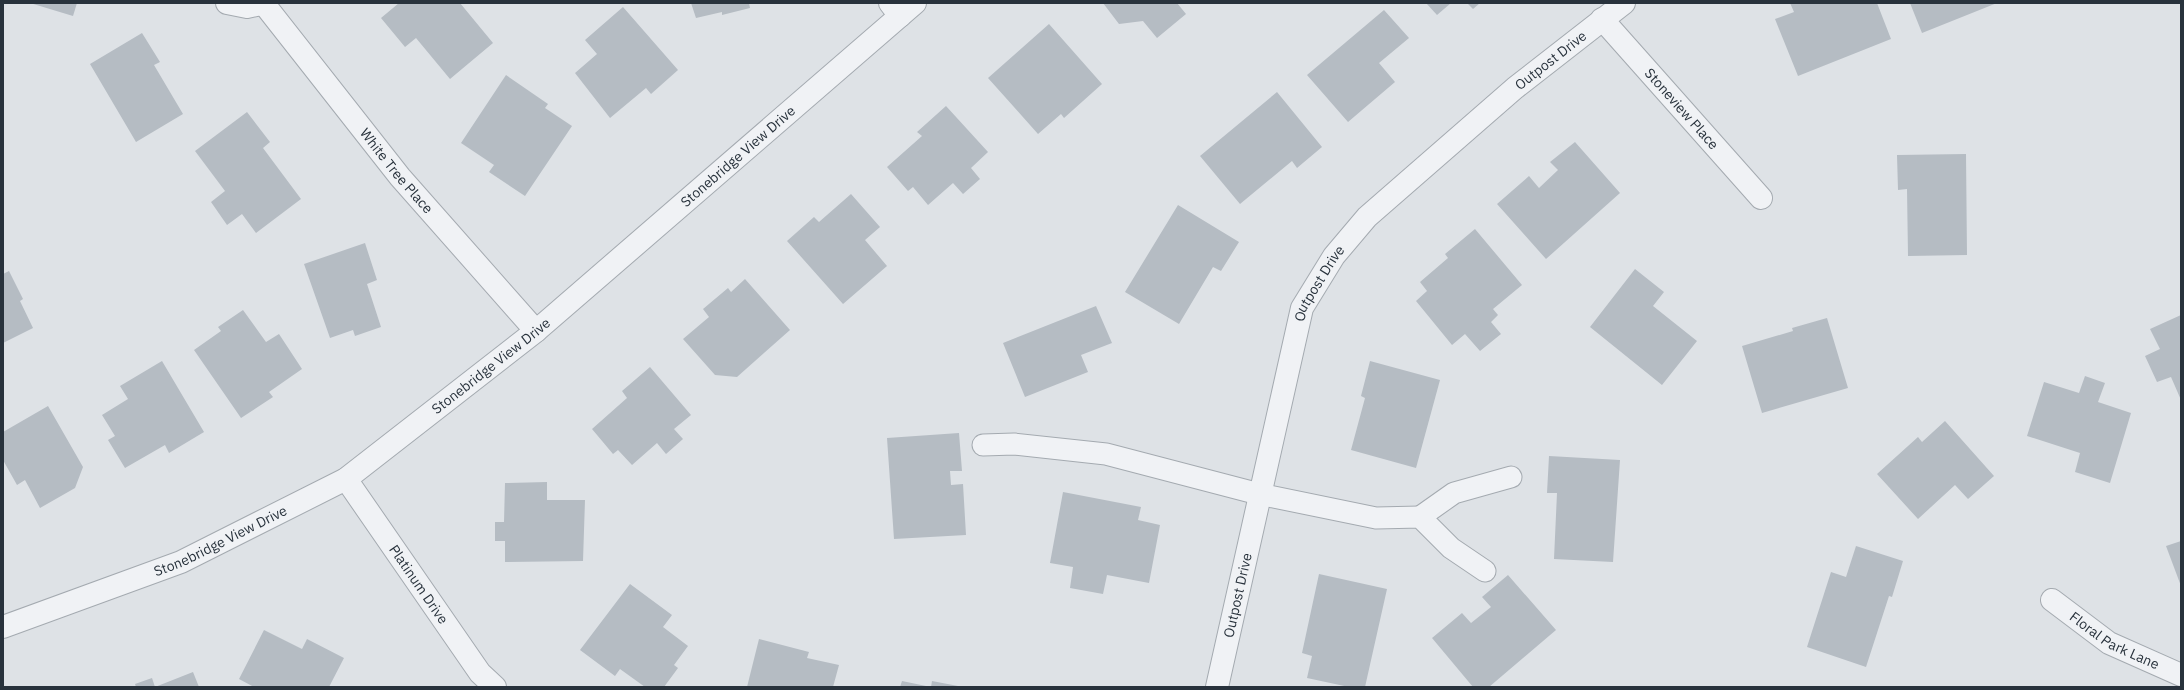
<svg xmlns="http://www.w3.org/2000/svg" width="2184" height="690" font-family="'IBM Plex Sans',sans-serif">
	<rect width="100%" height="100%" fill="#dee2e6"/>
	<g fill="#b5bcc3">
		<polygon points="30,3 77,3 73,16"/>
		<polygon points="399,3 460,3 493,43 450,79 416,38 405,47 381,18"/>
		<polygon points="691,3 749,3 750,8 722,15 722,12 696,18"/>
		<polygon points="1103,3 1177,3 1186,14 1157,38 1143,21 1119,24"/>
		<polygon points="1426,3 1451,3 1437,15"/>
		<polygon points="1467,3 1480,3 1473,9"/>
		<polygon points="1790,3 1877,3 1891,39 1798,76 1775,19 1794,12"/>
		<polygon points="1910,3 1997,3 1922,33"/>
		<polygon points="623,7 678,70 651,94 646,88 610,118 575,73 597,54 585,40"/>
		<polygon points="1384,10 1409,38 1379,63 1395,82 1348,122 1307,75"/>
		<polygon points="1049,24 1102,84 1064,118 1061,114 1038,134 988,78"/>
		<polygon points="142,33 160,62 154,65 183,114 136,142 90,64"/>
		<polygon points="506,75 548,104 545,108 572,126 525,196 489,172 494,165 461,143"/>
		<polygon points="1277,92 1322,147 1297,168 1292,161 1240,204 1200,156"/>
		<polygon points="946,106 988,152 971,168 980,179 963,194 953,183 928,205 913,187 908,191 887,167 922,136 917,132"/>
		<polygon points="247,112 270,142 263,148 301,199 256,233 242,214 227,225 211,202 225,191 195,151"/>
		<polygon points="1575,142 1620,193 1546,259 1497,204 1529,176 1539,188 1558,170 1550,162"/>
		<polygon points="1966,154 1967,255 1908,256 1907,189 1898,190 1897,155"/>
		<polygon points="851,194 880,227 865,240 887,266 843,304 787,241 814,217 819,222"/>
		<polygon points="1178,205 1239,242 1221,271 1213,267 1179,324 1125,292"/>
		<polygon points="1475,229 1522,285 1493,309 1498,315 1491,322 1501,334 1480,351 1465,334 1452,345 1416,301 1427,291 1420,282 1448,258 1445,254"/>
		<polygon points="365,243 377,280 367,284 381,327 355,336 353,330 330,338 304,264"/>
		<polygon points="1635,269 1664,292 1653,306 1697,341 1662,385 1590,327"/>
		<polygon points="9,271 23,299 20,301 33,328 3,343 3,274"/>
		<polygon points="745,279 790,330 737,377 715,375 683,339 709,317 703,309 728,288 731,292"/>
		<polygon points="1096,306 1112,343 1081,355 1088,372 1025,397 1003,343"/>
		<polygon points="243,310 266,342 279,334 302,369 269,392 273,397 241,418 194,350 221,331 218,327"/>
		<polygon points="2181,315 2181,400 2171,377 2157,382 2145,356 2160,349 2150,329"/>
		<polygon points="1827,318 1848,388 1762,413 1742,346 1793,331 1792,328"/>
		<polygon points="162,361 204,432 169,453 165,445 125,468 108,440 115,436 102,415 128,399 120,386"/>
		<polygon points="1370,361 1440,380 1416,468 1351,450 1365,398 1361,396"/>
		<polygon points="650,367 691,415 674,429 683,439 666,454 657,443 632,465 618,450 613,454 592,429 627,398 622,391"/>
		<polygon points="2085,376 2105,383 2098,402 2131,413 2110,483 2075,472 2080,453 2027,436 2044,382 2079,393"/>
		<polygon points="48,406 83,467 75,488 40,508 25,480 17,485 3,460 3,432"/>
		<polygon points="1945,421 1994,476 1968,499 1955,485 1918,519 1877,474 1918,437 1922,442"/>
		<polygon points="959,433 962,471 950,471 951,485 963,484 966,535 894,539 887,438"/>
		<polygon points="1549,456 1620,460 1613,562 1554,559 1557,493 1547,493"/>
		<polygon points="547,482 547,500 585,500 583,561 505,562 505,541 495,541 495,522 504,522 505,483"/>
		<polygon points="1063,492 1141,507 1138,520 1160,525 1149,583 1107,575 1103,594 1070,588 1073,567 1050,563"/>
		<polygon points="2181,541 2181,586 2166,546"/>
		<polygon points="1856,546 1903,561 1892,597 1889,596 1866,667 1807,647 1831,572 1846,577"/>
		<polygon points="1319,574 1387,589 1365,687 1349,687 1307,678 1312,656 1302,653"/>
		<polygon points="1508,575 1556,630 1489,687 1473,687 1432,638 1462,613 1471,623 1491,607 1482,597"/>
		<polygon points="630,584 672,615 663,627 688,646 674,665 678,668 664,687 645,687 620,669 615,676 580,650"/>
		<polygon points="264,630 302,649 307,639 344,658 329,687 254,687 239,679"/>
		<polygon points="759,639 809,652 807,658 839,665 833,687 747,687"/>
		<polygon points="193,672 199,687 136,687 135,684 152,678 155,687"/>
		<polygon points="902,681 926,686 926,687 900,687"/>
		<polygon points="932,681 958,686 958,687 931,687"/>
	</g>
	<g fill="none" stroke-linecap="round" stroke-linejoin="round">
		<defs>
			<g id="service">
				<polyline points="983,445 1014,444 1106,454 1259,494 1376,518 1420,517 1451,548 1485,571"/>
				<polyline points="1420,517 1454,493 1511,477"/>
			</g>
			<g id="minor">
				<polyline points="227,3 247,7 266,3"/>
				<polyline points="890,3 900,16"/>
				<path id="s1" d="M 264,4 L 400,177 L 536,331"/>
				<path id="s2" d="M 1602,19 L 1761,198"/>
				<path id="s3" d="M 346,479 L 480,673 L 495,687"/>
				<path id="s4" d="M 2052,600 L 2109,643 L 2181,675"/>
				<path id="s5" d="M 1217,687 L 1302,308 L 1334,256 L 1367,217 L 1515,88 L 1624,3"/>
			</g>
			<g id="tertiary">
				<path id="s6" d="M 3,627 L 181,562 L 346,479 L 536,331 L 915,3"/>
			</g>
		</defs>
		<use href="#service" stroke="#a4aab0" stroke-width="23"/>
		<use href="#minor" stroke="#a4aab0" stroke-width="24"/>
		<use href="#tertiary" stroke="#a4aab0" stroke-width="24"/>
		<use href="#service" stroke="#f0f2f5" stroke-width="21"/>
		<use href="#minor" stroke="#f0f2f5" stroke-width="22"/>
		<use href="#tertiary" stroke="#f0f2f5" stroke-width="22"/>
	</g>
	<g text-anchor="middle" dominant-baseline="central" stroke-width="4" stroke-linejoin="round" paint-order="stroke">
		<g font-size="14" fill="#28323c" stroke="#edf1f4">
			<text stroke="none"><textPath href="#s5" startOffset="742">Outpost Drive</textPath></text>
			<text stroke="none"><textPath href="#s2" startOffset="120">Stoneview Place</textPath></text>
			<text stroke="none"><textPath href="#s6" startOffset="882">Stonebridge View Drive</textPath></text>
			<text stroke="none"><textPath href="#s1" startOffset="213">White Tree Place</textPath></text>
			<text stroke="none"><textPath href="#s5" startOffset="418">Outpost Drive</textPath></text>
			<text stroke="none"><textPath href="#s6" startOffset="558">Stonebridge View Drive</textPath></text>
			<text stroke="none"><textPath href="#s6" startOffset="234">Stonebridge View Drive</textPath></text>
			<text stroke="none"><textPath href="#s3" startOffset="128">Platinum Drive</textPath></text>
			<text stroke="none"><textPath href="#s5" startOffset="94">Outpost Drive</textPath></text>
			<text stroke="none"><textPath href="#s4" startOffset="75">Floral Park Lane</textPath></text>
		</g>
	</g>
	<rect width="2184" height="690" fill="none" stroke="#28323c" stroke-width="8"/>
</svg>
